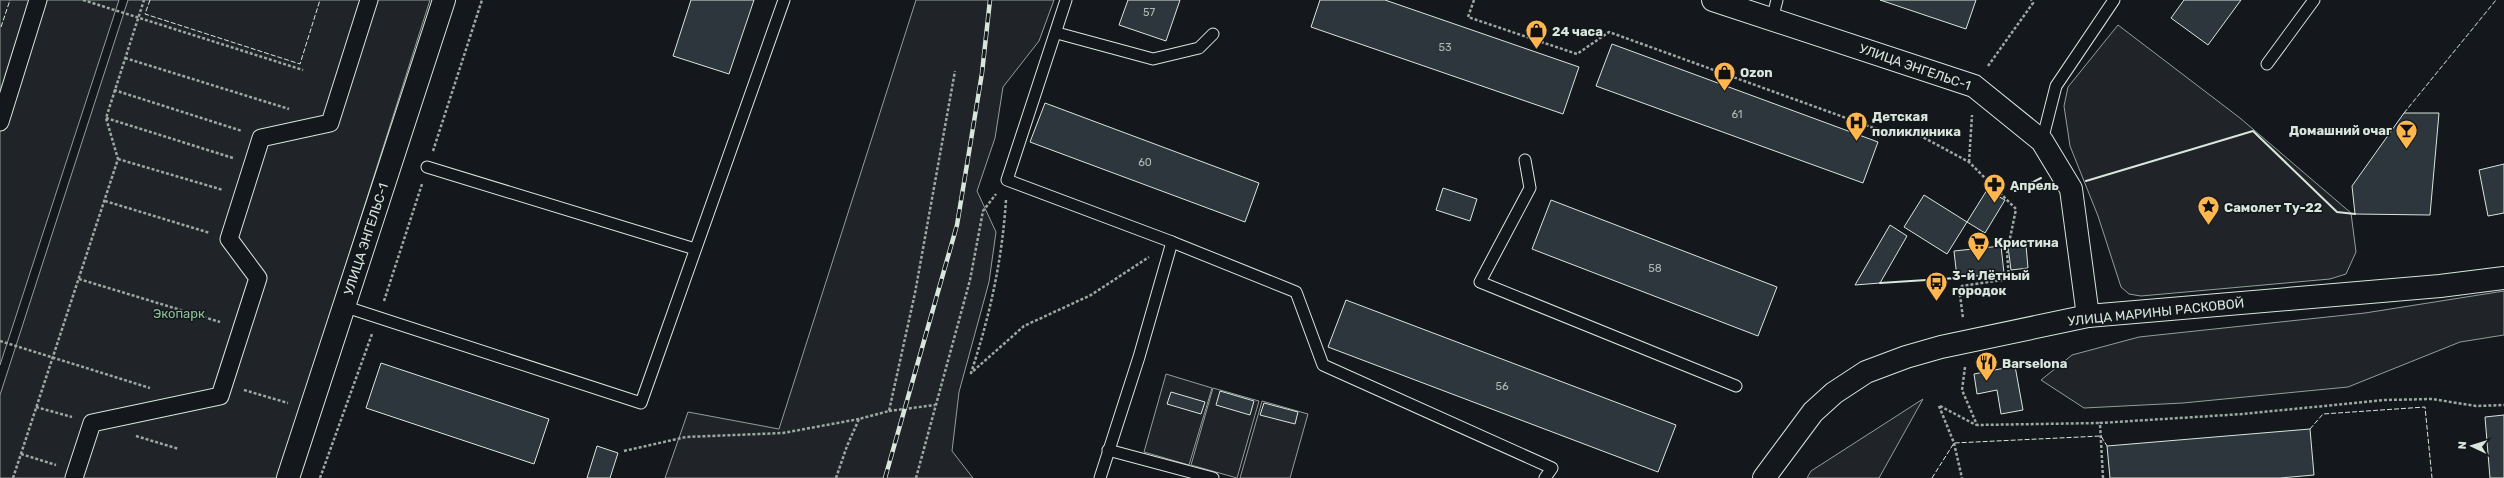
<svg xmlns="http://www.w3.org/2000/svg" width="2504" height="478" font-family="Rubik,sans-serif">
	<rect width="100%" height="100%" fill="#14181c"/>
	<g fill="#202428" stroke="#939e99">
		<polygon points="0,0 119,0 0,365"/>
		<polygon points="128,0 430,0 278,478 0,478 0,395"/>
		<polygon points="916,0 1054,0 1039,41 1003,87 995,138 977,191 996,232 989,282 959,392 952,451 973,478 665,478 688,412 779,429"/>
		<polygon points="2118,25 2240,118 2351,213 2356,252 2346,274 2330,279 2141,296 2129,294 2121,287 2098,216 2070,146 2064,106 2068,87"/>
		<polygon points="2504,291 2504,335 2460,342 2348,387 2183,403 2084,408 2041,380 2072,355 2139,337 2365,313"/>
		<polygon points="1166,374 1212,388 1189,465 1144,452"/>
		<polygon points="1213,388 1259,401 1237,478 1191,465"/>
		<polygon points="1923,399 1879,478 1807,478 1811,471"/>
		<polygon points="1262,401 1308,414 1290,478 1240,478"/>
	</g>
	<g fill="#2c363c" stroke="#d8e6dc">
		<polygon points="691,0 754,0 729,74 673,56"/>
		<polygon points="1128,0 1180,0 1166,41 1119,25"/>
		<polygon points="1320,0 1385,0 1579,67 1563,114 1311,27"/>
		<polygon points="1880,0 1976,0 1966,29"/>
		<polygon points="2184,0 2241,0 2208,45 2171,18"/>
		<polygon points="1612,44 1878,142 1863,183 1596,86"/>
		<polygon points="1045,103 1259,183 1245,222 1030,142"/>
		<polygon points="2404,113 2439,113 2430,215 2355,214 2352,186"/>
		<polygon points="2504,164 2504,213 2488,216 2479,170"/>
		<polygon points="1443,188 1477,199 1470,221 1436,210"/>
		<polygon points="1987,190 2005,200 1985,233 1967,222"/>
		<polygon points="1924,195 1967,222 1947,254 1904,227"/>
		<polygon points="1551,200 1777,287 1758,336 1532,249"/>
		<polygon points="1890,225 1907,236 1880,283 1855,285"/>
		<polygon points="2026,245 2028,268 2011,270 2008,247"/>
		<polygon points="2001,246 2004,273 1957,278 1954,251"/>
		<polygon points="1346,300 1676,425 1658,472 1328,347"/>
		<polygon points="381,363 549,419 534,464 366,408"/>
		<polygon points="2015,366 2023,410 2001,414 1997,390 1977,394 1974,374"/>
		<polygon points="1220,391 1254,401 1250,415 1216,405"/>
		<polygon points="1171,392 1205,402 1201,414 1167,404"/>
		<polygon points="1264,403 1298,412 1295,424 1260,415"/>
		<polygon points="2504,415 2504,478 2490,478 2485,417"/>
		<polygon points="2310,429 2314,475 2280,478 2110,478 2107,446"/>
		<polygon points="597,446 618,453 610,478 587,478"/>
	</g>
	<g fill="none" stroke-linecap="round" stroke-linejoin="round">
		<defs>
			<g id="service">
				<polyline points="1066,0 1007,180 1172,242 1296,292 1323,365 1552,468 1545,478"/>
				<polyline points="1772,19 1777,0"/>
				<polyline points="1057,33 1153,59 1199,48 1213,34"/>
				<polyline points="2267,64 2314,0"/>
				<polyline points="2042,141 2056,86 2114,0"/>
				<polyline points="1525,160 1530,188 1480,282 1736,386"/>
				<polyline points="427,167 695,249"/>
				<polyline points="343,306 641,403 784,0"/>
				<polyline points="1108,450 1213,478"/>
				<polyline points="1100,478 1139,357 1172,242"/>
			</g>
			<g id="pedestrian">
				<polyline points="0,122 38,0"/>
				<polyline points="74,478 92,423 220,396 258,278 229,239 261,138 330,123 369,0"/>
			</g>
			<g id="minor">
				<polyline points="1713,0 1974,86 2042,141 2071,189 2088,316"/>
				<polyline points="288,478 444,0"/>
			</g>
			<polyline id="secondary" points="1764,478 1813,412 1834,393 1866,372 1906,357 1941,347 2088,316 2440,286 2504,278"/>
		</defs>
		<use href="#service" stroke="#d8e6dc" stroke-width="13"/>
		<use href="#pedestrian" stroke="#d8e6dc" stroke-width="19"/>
		<use href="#minor" stroke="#d8e6dc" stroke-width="24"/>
		<use href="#secondary" stroke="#d8e6dc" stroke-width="24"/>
		<g stroke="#9da8a2" stroke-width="2.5" stroke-dasharray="3 2" stroke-linecap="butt">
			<polyline points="83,0 303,70"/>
			<polyline points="1474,0 1468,17 1577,54 1609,32 1882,131 1917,134 1969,162 2016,209 2007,253 2009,279 1962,286 1960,295 1963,318"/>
			<polyline points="125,58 289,109"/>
			<polyline points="1988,66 2033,3 2031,0"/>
			<polyline points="114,90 242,131"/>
			<polyline points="106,118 233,158"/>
			<polyline points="433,151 482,0"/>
			<polyline points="118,159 223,190"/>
			<polyline points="1969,162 1972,115"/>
			<path d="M 1006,200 C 1002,261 990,315 971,373 L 1024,326 L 1091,295 L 1149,257"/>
			<polyline points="105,201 210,233"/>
			<polyline points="79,279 220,322"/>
			<polyline points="384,301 422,184"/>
			<polyline points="0,341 150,388"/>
			<polyline points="1965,367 1962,390 1977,425 2100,423"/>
			<polyline points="244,390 288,403"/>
			<polyline points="1939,406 1954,443 1962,478"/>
			<polyline points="1940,406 1976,425"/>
			<polyline points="36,407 72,417"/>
			<polyline points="889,411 935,405"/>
			<polyline points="136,436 179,449"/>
			<polyline points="624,451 686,437 783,433 859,419"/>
			<polyline points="21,454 56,465"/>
			<polyline points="13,478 118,159 106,118 144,0"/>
			<polyline points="320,478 372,334"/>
			<polyline points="836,478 847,446 859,419 889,411 915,293 955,71"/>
			<polyline points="916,478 970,280 983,211 996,194"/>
			<polyline points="2103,478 2100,423 2243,414 2384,400 2432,399 2476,406 2504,405"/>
		</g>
		<use href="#service" stroke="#14181c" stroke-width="11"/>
		<use href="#pedestrian" stroke="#14181c" stroke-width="17"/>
		<use href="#minor" stroke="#14181c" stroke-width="22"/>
		<use href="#secondary" stroke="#14181c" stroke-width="22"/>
		<defs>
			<polyline id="rail" points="885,478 957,225 982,73 990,0"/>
		</defs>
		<use href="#rail" stroke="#d8e6dc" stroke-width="4.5"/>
		<use href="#rail" stroke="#14181c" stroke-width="3" stroke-dasharray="9" stroke-linecap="butt"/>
		<g stroke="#d8e6dc" stroke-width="1" stroke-dasharray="5 2" stroke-linecap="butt">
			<polyline points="150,0 145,14 300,64 320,0"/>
			<polyline points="1,27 10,0"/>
			<polyline points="2404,113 2496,0"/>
			<polyline points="2310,429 2323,414 2425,407 2432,478"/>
			<polyline points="1932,478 1954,443 2101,436 2107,446"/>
		</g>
		<g stroke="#d8e6dc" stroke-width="2">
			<polyline points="2086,181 2253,131 2337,212 2355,214"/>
			<polyline points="2015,191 2041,178"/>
			<polyline points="1880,283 1957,278"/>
		</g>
	</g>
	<defs>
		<symbol id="shop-pin" viewBox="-11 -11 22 30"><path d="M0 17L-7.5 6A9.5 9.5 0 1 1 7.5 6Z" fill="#ffb74d" stroke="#14181c"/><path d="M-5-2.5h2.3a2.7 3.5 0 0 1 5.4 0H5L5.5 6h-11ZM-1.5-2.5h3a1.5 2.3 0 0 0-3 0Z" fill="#111"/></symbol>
		<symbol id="hospital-pin" viewBox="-11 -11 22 30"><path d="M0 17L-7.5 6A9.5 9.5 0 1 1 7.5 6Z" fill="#ffb74d" stroke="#14181c"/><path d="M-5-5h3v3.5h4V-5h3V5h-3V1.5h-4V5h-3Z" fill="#111"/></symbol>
		<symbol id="bar-pin" viewBox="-11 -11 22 30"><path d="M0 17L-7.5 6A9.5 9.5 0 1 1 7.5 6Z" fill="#ffb74d" stroke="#14181c"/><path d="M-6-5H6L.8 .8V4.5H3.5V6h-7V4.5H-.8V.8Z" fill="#111"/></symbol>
		<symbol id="pharmacy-pin" viewBox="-11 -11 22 30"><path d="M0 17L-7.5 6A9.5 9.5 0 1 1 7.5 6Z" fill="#ffb74d" stroke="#14181c"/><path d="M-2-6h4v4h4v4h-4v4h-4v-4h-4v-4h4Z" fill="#111"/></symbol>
		<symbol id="sight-pin" viewBox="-11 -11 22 30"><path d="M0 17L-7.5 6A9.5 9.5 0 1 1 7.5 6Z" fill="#ffb74d" stroke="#14181c"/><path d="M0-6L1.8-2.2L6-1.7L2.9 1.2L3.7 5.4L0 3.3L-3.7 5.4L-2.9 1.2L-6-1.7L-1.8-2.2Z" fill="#111"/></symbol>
		<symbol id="supermarket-pin" viewBox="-11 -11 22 30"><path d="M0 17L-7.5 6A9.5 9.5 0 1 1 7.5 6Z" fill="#ffb74d" stroke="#14181c"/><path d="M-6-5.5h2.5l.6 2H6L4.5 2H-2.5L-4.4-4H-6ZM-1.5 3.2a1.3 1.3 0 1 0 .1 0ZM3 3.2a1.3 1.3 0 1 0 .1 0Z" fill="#111"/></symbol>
		<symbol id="bus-pin" viewBox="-11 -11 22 30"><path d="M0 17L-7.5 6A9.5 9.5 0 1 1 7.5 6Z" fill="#ffb74d" stroke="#14181c"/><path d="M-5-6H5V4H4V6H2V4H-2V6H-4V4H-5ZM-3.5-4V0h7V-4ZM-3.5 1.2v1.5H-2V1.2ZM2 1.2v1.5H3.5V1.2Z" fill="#111"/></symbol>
		<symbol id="restaurant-pin" viewBox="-11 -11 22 30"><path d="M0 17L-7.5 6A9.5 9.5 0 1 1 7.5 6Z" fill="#ffb74d" stroke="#14181c"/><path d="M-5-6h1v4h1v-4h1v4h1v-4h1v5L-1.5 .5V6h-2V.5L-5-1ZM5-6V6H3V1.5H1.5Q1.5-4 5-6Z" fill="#111"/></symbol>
	</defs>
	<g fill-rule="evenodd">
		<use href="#shop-pin" x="1524" y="18" width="25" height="34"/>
		<use href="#shop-pin" x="1712" y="60" width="25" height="34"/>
		<use href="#hospital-pin" x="1844" y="110" width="25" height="34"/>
		<use href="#bar-pin" x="2394" y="118" width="25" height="34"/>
		<use href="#pharmacy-pin" x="1982" y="172" width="25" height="34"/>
		<use href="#sight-pin" x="2196" y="194" width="25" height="34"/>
		<use href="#supermarket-pin" x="1966" y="230" width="25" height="34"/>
		<use href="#bus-pin" x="1924" y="270" width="25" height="34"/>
		<use href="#restaurant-pin" x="1974" y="350" width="25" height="34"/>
	</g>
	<g text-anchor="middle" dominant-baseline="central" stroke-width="3" stroke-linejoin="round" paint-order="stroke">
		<g font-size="11" fill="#adbab4">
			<text x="1149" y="12">57</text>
			<text x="1445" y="47">53</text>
			<text x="1737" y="114">61</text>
			<text x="1145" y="162">60</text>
			<text x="1655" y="268">58</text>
			<text x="1502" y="386">56</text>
		</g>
		<g font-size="13" font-weight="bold" fill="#d8e6dc" stroke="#14181c" text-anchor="start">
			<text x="1552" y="31">24 часа</text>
			<text x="1740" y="72">Ozon</text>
			<text x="1872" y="116">Детская<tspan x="1872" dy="15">поликлиника</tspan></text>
			<text x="2392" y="130" text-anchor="end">Домашний очаг</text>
			<text x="2010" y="185">Апрель</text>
			<text x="2224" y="207">Самолет Ту-22</text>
			<text x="1994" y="242">Кристина</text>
			<text x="1952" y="275">3-й Лётный<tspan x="1952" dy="15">городок</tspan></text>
			<text x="2002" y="363">Barselona</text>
		</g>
		<g font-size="13" fill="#d8e6dc" stroke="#14181c">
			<text transform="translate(1915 67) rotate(19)">УЛИЦА ЭНГЕЛЬС-1</text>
			<text transform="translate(366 239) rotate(-72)">УЛИЦА ЭНГЕЛЬС-1</text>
			<text transform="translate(2156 312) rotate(-6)">УЛИЦА МАРИНЫ РАСКОВОЙ</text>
		</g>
		<g font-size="13" fill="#8ac095" stroke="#14181c">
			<text x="179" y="313">Экопарк</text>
		</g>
	</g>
	<g transform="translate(2472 446) rotate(274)" stroke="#14181c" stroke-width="3" paint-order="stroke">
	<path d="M0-3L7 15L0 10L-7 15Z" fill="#d8e6dc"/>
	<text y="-6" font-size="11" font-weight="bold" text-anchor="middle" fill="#d8e6dc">N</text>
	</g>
</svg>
